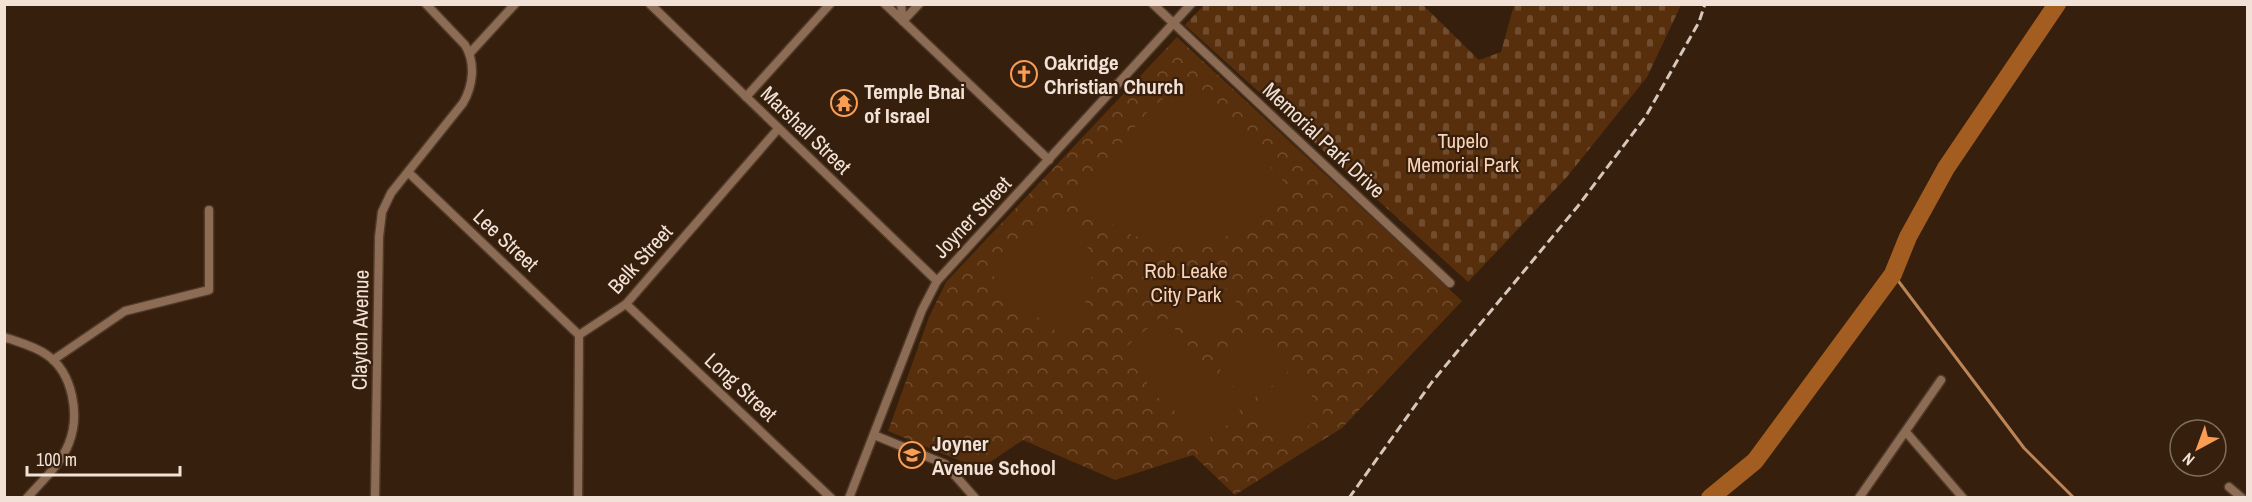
<svg xmlns="http://www.w3.org/2000/svg" width="2252" height="502" font-family="'Archivo Narrow',sans-serif">
	<defs>
		<pattern id="forest-crowns" width="20" height="18" patternUnits="userSpaceOnUse" patternTransform="scale(1.5)"><rect width="20" height="18" fill="#582f0c"/><path d="M2 6a3 3 0 1 1 6 0M12 15a3 3 0 1 1 6 0" fill="none" stroke="#704d2f"/></pattern>
		<pattern id="cemetery-stones" width="16" height="16" patternUnits="userSpaceOnUse" patternTransform="scale(1.5)"><rect width="16" height="16" fill="#582f0c"/><path d="M2 7V4a2 2 0 0 1 4 0v3zM10 15v-3a2 2 0 0 1 4 0v3z" fill="#704d2f"/></pattern>
	</defs>
	<rect width="100%" height="100%" fill="#361f0c"/>
	<polygon fill="url(#forest-crowns)" points="1177,37 1462,301 1342,428 1235,495 1193,455 1115,480 1023,440 980,469 888,431 929,317 946,282"/>
	<polygon fill="url(#cemetery-stones)" points="1204,5 1423,5 1479,60 1501,52 1514,5 1681,5 1647,77 1566,178 1468,282 1185,25"/>
	<g fill="#582f0c">
		<path d="M 1175,89 L 1188,89 L 1207,101 L 1293,191 C 1254,228 1221,248 1166,242 C 1154,241 1141,239 1130,234 C 1110,225 1093,210 1077,197 L 1148,111 Z"/>
		<path d="M 1059,204 C 1102,250 1102,287 1065,338 L 995,284 L 993,272 L 998,258 Z"/>
		<path d="M 1212,279 C 1224,283 1242,307 1244,320 L 1209,345 L 1201,344 L 1178,314 L 1178,306 Z"/>
		<polygon points="1158,319 1167,319 1205,367 1204,374 1168,401 1161,401 1124,353 1126,347"/>
		<polygon points="1254,336 1260,336 1288,368 1286,376 1246,404 1219,368 1219,363"/>
		<polygon points="1209,374 1215,375 1240,408 1238,417 1204,442 1197,442 1173,409 1174,401"/>
		<polygon points="1295,375 1323,410 1323,415 1282,445 1255,411 1255,405"/>
	</g>
	<g fill="none" stroke-linecap="round" stroke-linejoin="round">
		<polyline stroke="#bb8557" stroke-width="3" points="1893,274 2024,448 2074,498"/>
		<polyline stroke="#a45d20" stroke-width="18" points="1710,498 1755,461 1893,274 1908,237 1946,168 2057,4"/>
		<defs>
			<g id="minor">
				<polyline points="650,4 937,281"/>
				<polyline points="885,4 1049,160"/>
				<polyline points="901,4 903,21"/>
				<polyline points="1153,4 1450,283"/>
				<polyline points="903,21 919,4"/>
				<polyline points="470,53 515,4"/>
				<polyline points="746,97 830,4"/>
				<polyline points="408,172 579,335"/>
				<polyline points="626,304 831,498"/>
				<path d="M 4,337 C 18,342 35,346 47,355 C 73,373 80,415 69,443 C 61,464 42,481 27,498"/>
				<polyline points="53,360 125,311 209,290 209,210"/>
				<polyline points="1906,432 1963,498"/>
				<polyline points="874,435 945,464 975,498"/>
				<polyline points="2229,487 2242,498"/>
				<path d="M 375,498 L 379,237 L 382,212 L 391,193 L 463,103 C 473,86 476,63 465,45 L 426,4"/>
				<polyline points="578,498 579,335 626,304 778,129"/>
				<polyline points="849,498 922,310 937,281 1191,4"/>
				<polyline points="1859,498 1941,380"/>
			</g>
		</defs>
		<use href="#minor" stroke="#503a28" stroke-width="11"/>
		<use href="#minor" stroke="#8c6c55" stroke-width="8"/>
		<polyline stroke="#d7c6ba" stroke-width="3" stroke-dasharray="9 4.5" stroke-linecap="butt" points="1349,498 1432,382 1578,206 1646,116 1699,22 1705,4"/>
	</g>
	<defs>
		<symbol id="church-ring" viewBox="-11 -11 22 22"><circle r="9.5" fill="#361f0c" stroke="#fc9d53" stroke-width="1.5"/><path d="M-1.2-6h2.4v3.5h3.3v2.4h-3.3V6h-2.4V-.1h-3.3v-2.4h3.3Z" fill="#fc9d53"/></symbol>
		<symbol id="temple-ring" viewBox="-11 -11 22 22"><circle r="9.5" fill="#361f0c" stroke="#fc9d53" stroke-width="1.5"/><path d="M0-6L5-2H3V0L6.5 2.5H4V6H1.5V3h-3V6H-4V2.5H-6.5L-3 0V-2H-5Z" fill="#fc9d53"/></symbol>
		<symbol id="school-ring" viewBox="-11 -11 22 22"><circle r="9.5" fill="#361f0c" stroke="#fc9d53" stroke-width="1.5"/><path d="M0-5L7-2L0 1L-7-2ZM-4 1L0 2.5L4 1V4Q0 6-4 4Z" fill="#fc9d53"/></symbol>
	</defs>
	<g fill-rule="evenodd">
		<use href="#church-ring" x="1009" y="59" width="30" height="30"/>
		<use href="#temple-ring" x="829" y="88" width="30" height="30"/>
		<use href="#school-ring" x="897" y="440" width="30" height="30"/>
	</g>
	<g text-anchor="middle" dominant-baseline="central" stroke-width="4.5" stroke-linejoin="round" paint-order="stroke">
		<g font-size="21" font-weight="bold" fill="#f1e1d6" stroke="#361f0c" text-anchor="start">
			<text x="1044" y="62">Oakridge<tspan x="1044" dy="24">Christian Church</tspan></text>
			<text x="864" y="91">Temple Bnai<tspan x="864" dy="24">of Israel</tspan></text>
			<text x="932" y="443">Joyner<tspan x="932" dy="24">Avenue School</tspan></text>
		</g>
		<g font-size="21" fill="#f1e1d6" stroke="#361f0c">
			<text transform="translate(806 130) rotate(44)">Marshall Street</text>
			<text transform="translate(1324 140) rotate(43)">Memorial Park Drive</text>
			<text transform="translate(972 217) rotate(-47)">Joyner Street</text>
			<text transform="translate(506 240) rotate(43)">Lee Street</text>
			<text transform="translate(640 259) rotate(-48)">Belk Street</text>
			<text transform="translate(360 330) rotate(-89)">Clayton Avenue</text>
			<text transform="translate(741 387) rotate(43)">Long Street</text>
		</g>
		<g font-size="21" fill="#fbd3b7" stroke="#361f0c">
			<text x="1463" y="140">Tupelo<tspan x="1463" dy="24">Memorial Park</tspan></text>
			<text x="1186" y="270">Rob Leake<tspan x="1186" dy="24">City Park</tspan></text>
		</g>
	</g>
	<rect width="2252" height="502" fill="none" stroke="#f1e1d6" stroke-width="12"/>
	<g transform="translate(2198 448) rotate(221)"><circle r="28" fill="#361f0c" stroke="#816d5d" stroke-width="1.5"/>
	<path d="M0-4.5L10 22L0 15L-10 22Z" fill="#fc9d53"/>
	<text y="-9" font-size="16" font-weight="bold" text-anchor="middle" fill="#f1e1d6">N</text>
	</g>
	<path d="M27 466v9h153v-9" fill="none" stroke="#f1e1d6" stroke-width="3"/>
	<text x="36" y="466" font-size="18" fill="#f1e1d6" stroke="#361f0c" stroke-width="4.5" paint-order="stroke">100 m</text>
</svg>
